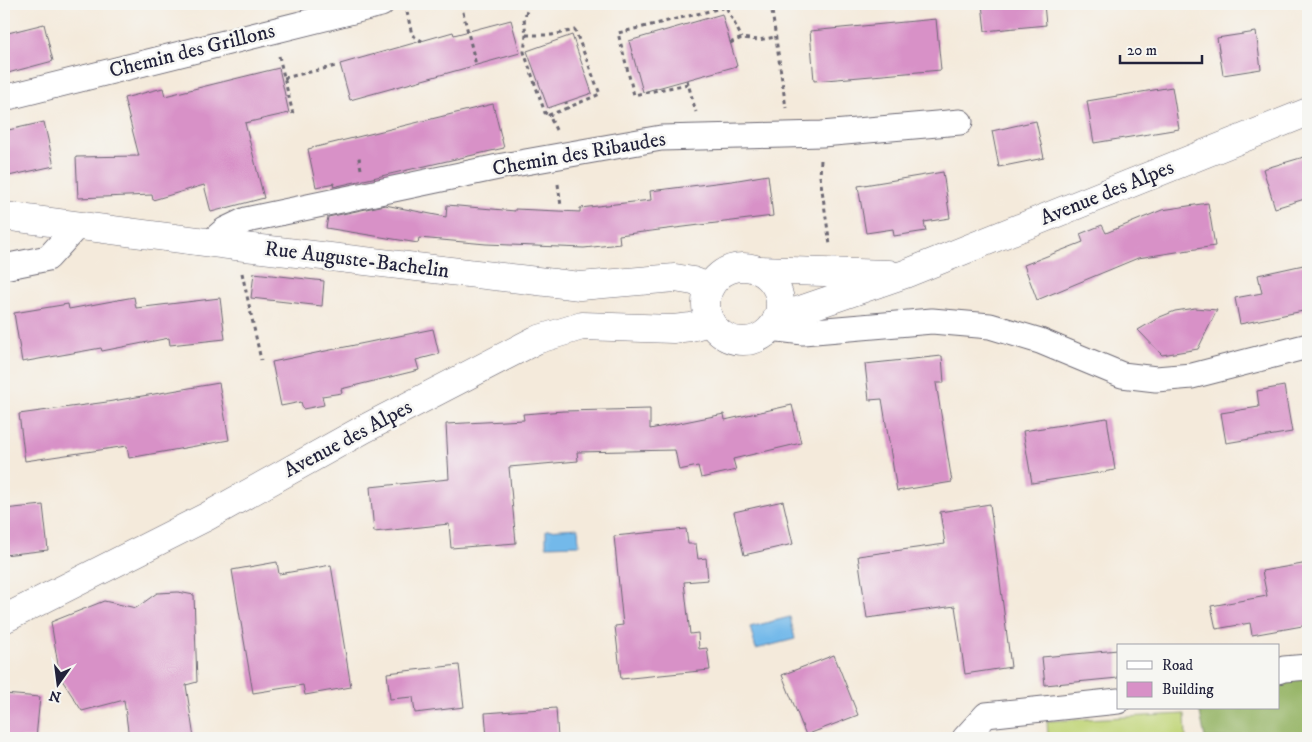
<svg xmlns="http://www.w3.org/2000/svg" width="1312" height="742" font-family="'IM FELL DW Pica',serif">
	<rect width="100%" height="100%" fill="#f6f6f2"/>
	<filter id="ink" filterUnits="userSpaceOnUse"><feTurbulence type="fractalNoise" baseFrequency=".02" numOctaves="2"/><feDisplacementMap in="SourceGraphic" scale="10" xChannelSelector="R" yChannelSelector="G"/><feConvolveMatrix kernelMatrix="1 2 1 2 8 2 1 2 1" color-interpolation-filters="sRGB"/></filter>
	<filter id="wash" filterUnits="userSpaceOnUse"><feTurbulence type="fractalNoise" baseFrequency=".0096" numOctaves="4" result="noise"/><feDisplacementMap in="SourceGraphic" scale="20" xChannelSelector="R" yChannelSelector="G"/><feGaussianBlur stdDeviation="1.12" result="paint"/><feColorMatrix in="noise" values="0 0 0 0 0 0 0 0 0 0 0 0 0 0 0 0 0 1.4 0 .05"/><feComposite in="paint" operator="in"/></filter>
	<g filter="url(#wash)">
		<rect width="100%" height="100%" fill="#f4eadb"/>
		<polygon fill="#c1d579" stroke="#727c5a" points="1185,714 1186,738 1048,738 1047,721"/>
		<polygon fill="#98b669" stroke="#5d6c52" points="1308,670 1308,738 1205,738 1199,708 1278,708 1278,675"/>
		<g fill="#73b9ea" stroke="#4a6e92">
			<polygon points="578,528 579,545 546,546 546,530"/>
			<polygon points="790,617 795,639 756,649 750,627"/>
		</g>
		<g id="blocks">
			<g fill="#d891c7">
				<polygon points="982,4 1044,4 1046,25 985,31"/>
				<polygon points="722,14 737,66 643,92 629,41"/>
				<polygon points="936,19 941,70 814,81 810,31"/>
				<polygon points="511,20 520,53 350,100 340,64 453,32 454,35"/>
				<polygon points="44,24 53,61 4,74 4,34"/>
				<polygon points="1256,32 1261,69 1223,75 1217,38"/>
				<polygon points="572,35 592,93 548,108 527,51"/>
				<polygon points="279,68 289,113 245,123 264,198 211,212 204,185 153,200 152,195 78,198 76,157 139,156 124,98 163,88 165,96"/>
				<polygon points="1172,87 1179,129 1094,143 1087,101"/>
				<polygon points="493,104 504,148 333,187 334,183 316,187 308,149"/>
				<polygon points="1036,121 1044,158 999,167 992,131"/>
				<polygon points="44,122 54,166 4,177 4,131"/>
				<polygon points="1304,157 1308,170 1308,198 1275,208 1263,169"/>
				<polygon points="943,172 950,218 924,222 926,231 894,236 893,229 866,233 858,186"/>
				<polygon points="768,175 773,216 619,235 620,244 584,248 486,244 419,238 418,243 326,228 328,217 385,205 446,217 447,205 515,211 515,209 580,212 580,208 651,200 650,191 732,181"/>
				<polygon points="1208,203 1215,246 1138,258 1037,300 1024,265 1083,242 1080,234 1102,225 1106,233 1162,210"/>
				<polygon points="1308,264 1308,310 1240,324 1235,298 1262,293 1258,275"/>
				<polygon points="254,273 324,281 322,306 251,298"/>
				<polygon points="134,297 136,308 220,298 225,339 170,345 169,338 102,351 101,348 22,362 14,313 68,304 69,309"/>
				<polygon points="1195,308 1217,310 1198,349 1162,355 1138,330 1160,317 1175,311"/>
				<polygon points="433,329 439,354 416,360 419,370 341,389 342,393 322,396 324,405 303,409 301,402 281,406 272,362"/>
				<polygon points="942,356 944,383 936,383 952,482 897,491 882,399 869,400 865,364"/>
				<polygon points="219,383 229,440 129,458 127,446 25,461 19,414 107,402"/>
				<polygon points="1284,386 1292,432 1226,443 1221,413 1259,407 1257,391"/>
				<polygon points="792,405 801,443 733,459 736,470 701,478 698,466 679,470 675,450 577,452 578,461 509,467 516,543 451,548 449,524 374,532 370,487 449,479 446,424 524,420 523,414 564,411 650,409 650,429 724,414 725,420"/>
				<polygon points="1107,418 1115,470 1032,483 1023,431"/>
				<polygon points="783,501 793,544 744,555 734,512"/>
				<polygon points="990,504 1011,667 965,674 955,606 867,618 858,556 945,544 940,512"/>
				<polygon points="43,505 48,550 4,555 4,509"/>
				<polygon points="686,529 688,544 696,544 698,559 706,558 708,580 684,582 690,634 698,633 699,649 707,648 710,670 621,679 615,626 623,625 614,536"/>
				<polygon points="277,562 279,574 331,565 351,687 305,695 303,685 253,693 232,570"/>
				<polygon points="1308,563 1308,625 1252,635 1250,623 1216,629 1211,606 1267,596 1262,571"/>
				<polygon points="178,592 194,595 197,682 186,685 194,738 129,738 124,700 82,711 60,677 51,622 104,601 136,608 157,593"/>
				<polygon points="1118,650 1118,678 1045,685 1042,657"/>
				<polygon points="834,655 858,715 806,735 782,675"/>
				<polygon points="459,665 464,707 415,713 413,697 390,699 387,673"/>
				<polygon points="4,694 40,697 36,738 4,738"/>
				<polygon points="556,708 558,738 487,738 485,713"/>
			</g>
		</g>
	</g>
	<g filter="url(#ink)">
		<use href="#blocks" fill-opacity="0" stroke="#6c6873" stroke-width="1"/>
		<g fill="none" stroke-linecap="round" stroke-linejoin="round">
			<defs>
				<g id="minor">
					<polyline points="4,98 381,4"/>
					<polyline points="210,243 225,230 246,220 503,166 661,138 822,134 960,122"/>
					<polyline points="4,267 48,258 78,225"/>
					<polyline points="771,328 803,332 932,321 990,326 1040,341 1122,375 1156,379 1192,376 1308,346"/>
					<polyline points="1278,671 1284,669 1308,667"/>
					<polyline points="965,738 986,715 1118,701"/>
				</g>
				<polyline id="tertiary" points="4,216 236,246 580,286 675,278 693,281 709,287"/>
				<g id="secondary">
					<circle cx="743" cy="304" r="37"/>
					<polyline points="758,270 889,274"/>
					<polyline points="777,318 905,274 1308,112"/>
					<polyline points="4,619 206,517 364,429 536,340 582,326 673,329 691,327 710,322"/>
				</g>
			</defs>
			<use href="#minor" stroke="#6c6873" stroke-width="27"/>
			<use href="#tertiary" stroke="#6c6873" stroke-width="29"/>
			<use href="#secondary" stroke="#6c6873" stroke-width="29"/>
			<g stroke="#6c6873" stroke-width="3" stroke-dasharray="4 4" stroke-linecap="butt">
				<polyline points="461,4 476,65"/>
				<polyline points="530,4 524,18 526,35 524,52 545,113 549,115"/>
				<polyline points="771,4 786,108"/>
				<polyline points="407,12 412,35 422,41"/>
				<polyline points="526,35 552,35 575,30 600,94 567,108"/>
				<polyline points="730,43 742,38 758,40 776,37"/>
				<polyline points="279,56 293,114"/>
				<polyline points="284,78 336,66"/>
				<polyline points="687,80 696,112"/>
				<polyline points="688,84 634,95 618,33 726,7 742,38"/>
				<polyline points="556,130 549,115 567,108 566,102"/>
				<polyline points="821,160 820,176 830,245"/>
				<polyline points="361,169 359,159 363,159"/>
				<polyline points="558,184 561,206"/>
				<polyline points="242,273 261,360"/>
			</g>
			<use href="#minor" stroke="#fff" stroke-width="25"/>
			<use href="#tertiary" stroke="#fff" stroke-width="28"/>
			<use href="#secondary" stroke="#fff" stroke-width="28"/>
		</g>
	</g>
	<g text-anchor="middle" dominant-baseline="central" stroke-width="5" stroke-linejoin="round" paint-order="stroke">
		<g font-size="21" fill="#22223b" stroke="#f6f6f2">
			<text transform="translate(192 51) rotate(-14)">Chemin des Grillons</text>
			<text transform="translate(579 154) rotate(-10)">Chemin des Ribaudes</text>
			<text transform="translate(1107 193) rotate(-22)">Avenue des Alpes</text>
			<text transform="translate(357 260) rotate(7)">Rue Auguste-Bachelin</text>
			<text transform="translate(348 439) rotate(-28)">Avenue des Alpes</text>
		</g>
	</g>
	<rect width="1312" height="742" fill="none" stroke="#f6f6f2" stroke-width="20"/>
	<rect x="1117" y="644" width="162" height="65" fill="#f6f6f2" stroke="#a1a1a9"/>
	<rect x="1127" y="661" width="25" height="8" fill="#ffffff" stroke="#a1a1a9"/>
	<text x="1162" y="670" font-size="15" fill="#22223b">Road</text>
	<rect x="1127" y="682" width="25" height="15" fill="#d891c7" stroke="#a1a1a9"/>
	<text x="1162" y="694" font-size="15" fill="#22223b">Building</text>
	<g transform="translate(58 684) rotate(194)" stroke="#f6f6f2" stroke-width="4" paint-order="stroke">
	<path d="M0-4L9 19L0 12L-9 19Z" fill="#22223b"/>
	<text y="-8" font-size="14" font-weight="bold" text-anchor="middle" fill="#22223b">N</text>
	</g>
	<path d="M1120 55v8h82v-8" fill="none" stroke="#22223b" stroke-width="2.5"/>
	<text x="1127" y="55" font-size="15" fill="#22223b" stroke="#f6f6f2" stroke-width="4" paint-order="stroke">20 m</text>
</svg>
